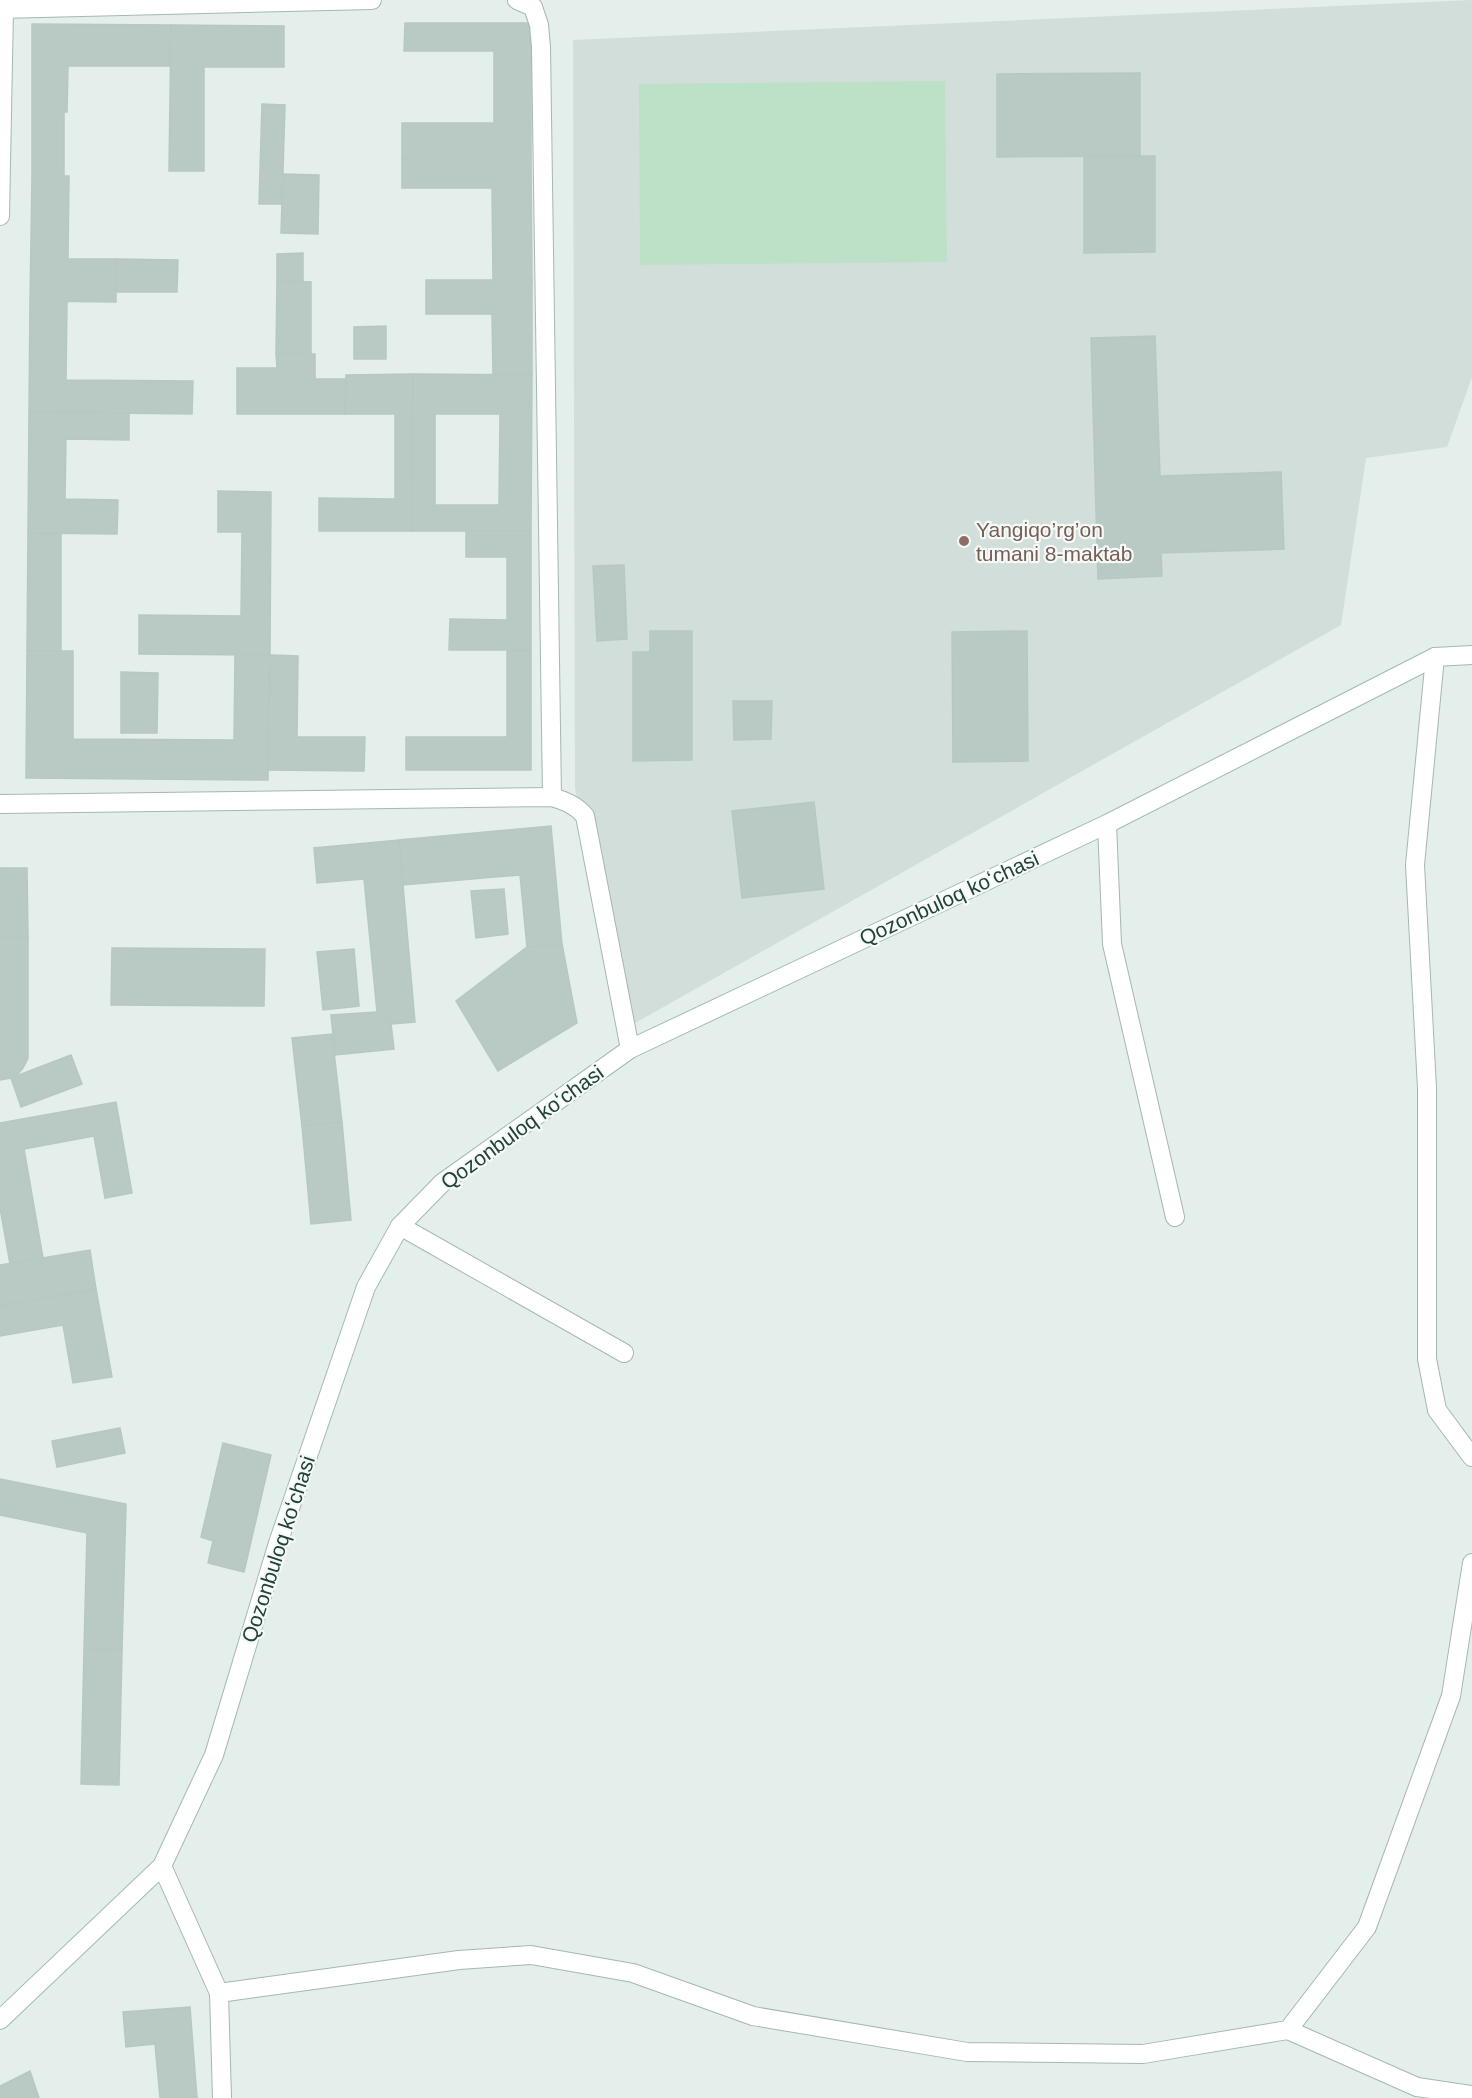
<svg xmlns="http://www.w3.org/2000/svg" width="1472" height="2098" font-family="Helvetica,sans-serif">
	<rect width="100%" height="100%" fill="#e4eeea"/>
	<polygon fill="#d2ded9" points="1472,0 1472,377 1447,447 1366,458 1341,625 621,1031 575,788 573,40"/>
	<polygon fill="#bce1c7" points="945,81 947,262 640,265 639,84"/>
	<g fill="#b9c9c3" stroke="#b6c9c1" stroke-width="1.5" fill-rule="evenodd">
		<polygon points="405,23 531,23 531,160 402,160 402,123 494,123 494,51 404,51"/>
		<polygon points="32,24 171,25 170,66 68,66 67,112 32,112"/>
		<polygon points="171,25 284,26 284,67 204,67 204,171 169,171"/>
		<polygon points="1140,73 1140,156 997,157 997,74"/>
		<polygon points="262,104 285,105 282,204 259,204"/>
		<rect x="32" y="112" width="32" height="64"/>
		<polygon points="1155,156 1155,252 1084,253 1084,157"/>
		<polygon points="402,160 531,160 532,280 493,280 492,188 402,188"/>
		<polygon points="283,174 319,175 318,234 281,233"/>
		<polygon points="32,176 69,176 68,259 116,259 116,302 30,301"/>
		<polygon points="303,253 303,281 277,281 277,254"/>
		<polygon points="116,259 178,260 177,292 116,292"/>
		<polygon points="426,280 532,280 532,375 493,375 492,314 426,314"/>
		<polygon points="277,281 311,282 311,354 276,354"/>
		<polygon points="30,301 67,301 66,380 193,381 192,414 29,412"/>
		<polygon points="386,326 386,359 354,359 354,327"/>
		<polygon points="1155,336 1160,476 1281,472 1284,549 1161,553 1162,576 1098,579 1091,338"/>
		<polygon points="276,354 315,354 315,379 346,379 345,414 237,414 237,368 277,368"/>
		<path d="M 413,374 L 532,375 L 531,531 L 412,531 ZM 435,414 L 500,414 L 499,505 L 435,505 Z"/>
		<polygon points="413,374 412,531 319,531 319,498 395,499 395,414 345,414 346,375"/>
		<polygon points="29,412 129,413 129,440 66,439 65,499 118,500 117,534 28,533"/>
		<polygon points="218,491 271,492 270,655 139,654 139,615 241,616 242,532 218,532"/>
		<polygon points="466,531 531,531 531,650 449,650 450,619 507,620 507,557 466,557"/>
		<polygon points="28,533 61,534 61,651 27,651"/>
		<polygon points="624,565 627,639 597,641 593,566"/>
		<polygon points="650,631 692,631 692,760 633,761 633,652 650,652"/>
		<polygon points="1027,631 1028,761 953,762 952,632"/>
		<polygon points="531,650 531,770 406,770 406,737 507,737 507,651"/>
		<polygon points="27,651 73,651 73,739 234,740 235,655 270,655 268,780 26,778"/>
		<polygon points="270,655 298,656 297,737 365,737 364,771 268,770"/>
		<polygon points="121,672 158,673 157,733 121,733"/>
		<polygon points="733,701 772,701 771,739 734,740"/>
		<polygon points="814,802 824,889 742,898 732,811"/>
		<polygon points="551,826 562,944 527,947 520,875 403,885 399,840"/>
		<polygon points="399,840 415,1022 391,1024 377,1012 364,879 317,883 314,848"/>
		<polygon points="0,868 27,868 28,937 0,937"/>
		<polygon points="504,889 508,934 476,938 471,891"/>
		<polygon points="0,937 28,937 28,1058 23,1068 18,1074 11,1078 0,1080"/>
		<polygon points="562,944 577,1023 498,1071 456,1001 527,947"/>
		<polygon points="112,948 265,949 264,1006 111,1005"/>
		<polygon points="354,949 359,1006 323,1010 317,952"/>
		<polygon points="377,1012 391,1024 394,1049 335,1055 331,1015"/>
		<polygon points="332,1034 342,1122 302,1126 292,1038"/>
		<polygon points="71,1055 82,1084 21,1107 11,1078"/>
		<polygon points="116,1102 132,1193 105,1198 94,1136 24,1149 43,1258 10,1264 0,1208 0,1123"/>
		<polygon points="342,1122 351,1220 311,1224 302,1126"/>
		<polygon points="90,1250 96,1289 0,1306 0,1265"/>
		<polygon points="96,1289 112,1377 73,1383 63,1325 0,1336 0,1306"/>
		<polygon points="120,1428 125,1453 57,1467 52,1441"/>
		<polygon points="223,1443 271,1455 244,1572 208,1563 213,1541 201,1537"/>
		<polygon points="0,1479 126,1504 122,1650 84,1649 87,1533 0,1515"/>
		<polygon points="84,1649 122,1650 119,1785 81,1784"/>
		<polygon points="190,2007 197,2098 160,2098 155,2044 126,2047 123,2012"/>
		<polygon points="30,2071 39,2098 0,2098 0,2086"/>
	</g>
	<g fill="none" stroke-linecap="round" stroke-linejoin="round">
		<defs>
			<g id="minor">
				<polyline points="517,0 533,7 539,25 541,47 552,797"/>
				<polyline points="0,9 372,0"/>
				<polyline points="0,216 4,9"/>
				<polyline points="1435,657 1415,865 1427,1088 1427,1359 1437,1410 1472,1457"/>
				<path d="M 0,804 L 552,797 C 565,801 576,805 585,816 L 630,1049"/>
				<polyline points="1107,824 1112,944 1175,1217"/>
				<polyline points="400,1226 624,1353"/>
				<polyline points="162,1866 219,1993 459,1960 531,1955 633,1973 753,2016 967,2052 1143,2054 1288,2030 1367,1927 1451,1696 1472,1563"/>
				<polyline points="219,1993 222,2098"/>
				<polyline points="1288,2030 1417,2087 1472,2095"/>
			</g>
			<polyline id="secondary" points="0,2020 162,1866 214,1755 278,1543 366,1287 400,1226 442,1183 630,1049 1107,824 1435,657 1472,655"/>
		</defs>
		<use href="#minor" stroke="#a6b7b2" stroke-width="20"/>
		<use href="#secondary" stroke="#a1bbb3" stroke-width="20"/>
		<use href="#minor" stroke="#fff" stroke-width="18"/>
		<use href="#secondary" stroke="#fff" stroke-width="18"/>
	</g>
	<circle fill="#8d6e63" stroke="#f5faf8" stroke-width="2" cx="964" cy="541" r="6"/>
	<g text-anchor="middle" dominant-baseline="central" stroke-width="4.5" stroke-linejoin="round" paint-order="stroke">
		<g font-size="21" fill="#785e54" stroke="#f5faf8" text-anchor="start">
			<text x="976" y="529">Yangiqo’rg’on<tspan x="976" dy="24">tumani 8-maktab</tspan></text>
		</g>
		<g font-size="21" fill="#22423a" stroke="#f5faf8">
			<text transform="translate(949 898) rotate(-25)">Qozonbuloq koʻchasi</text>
			<text transform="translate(522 1127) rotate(-36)">Qozonbuloq koʻchasi</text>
			<text transform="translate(278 1549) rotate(-72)">Qozonbuloq koʻchasi</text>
		</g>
	</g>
</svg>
